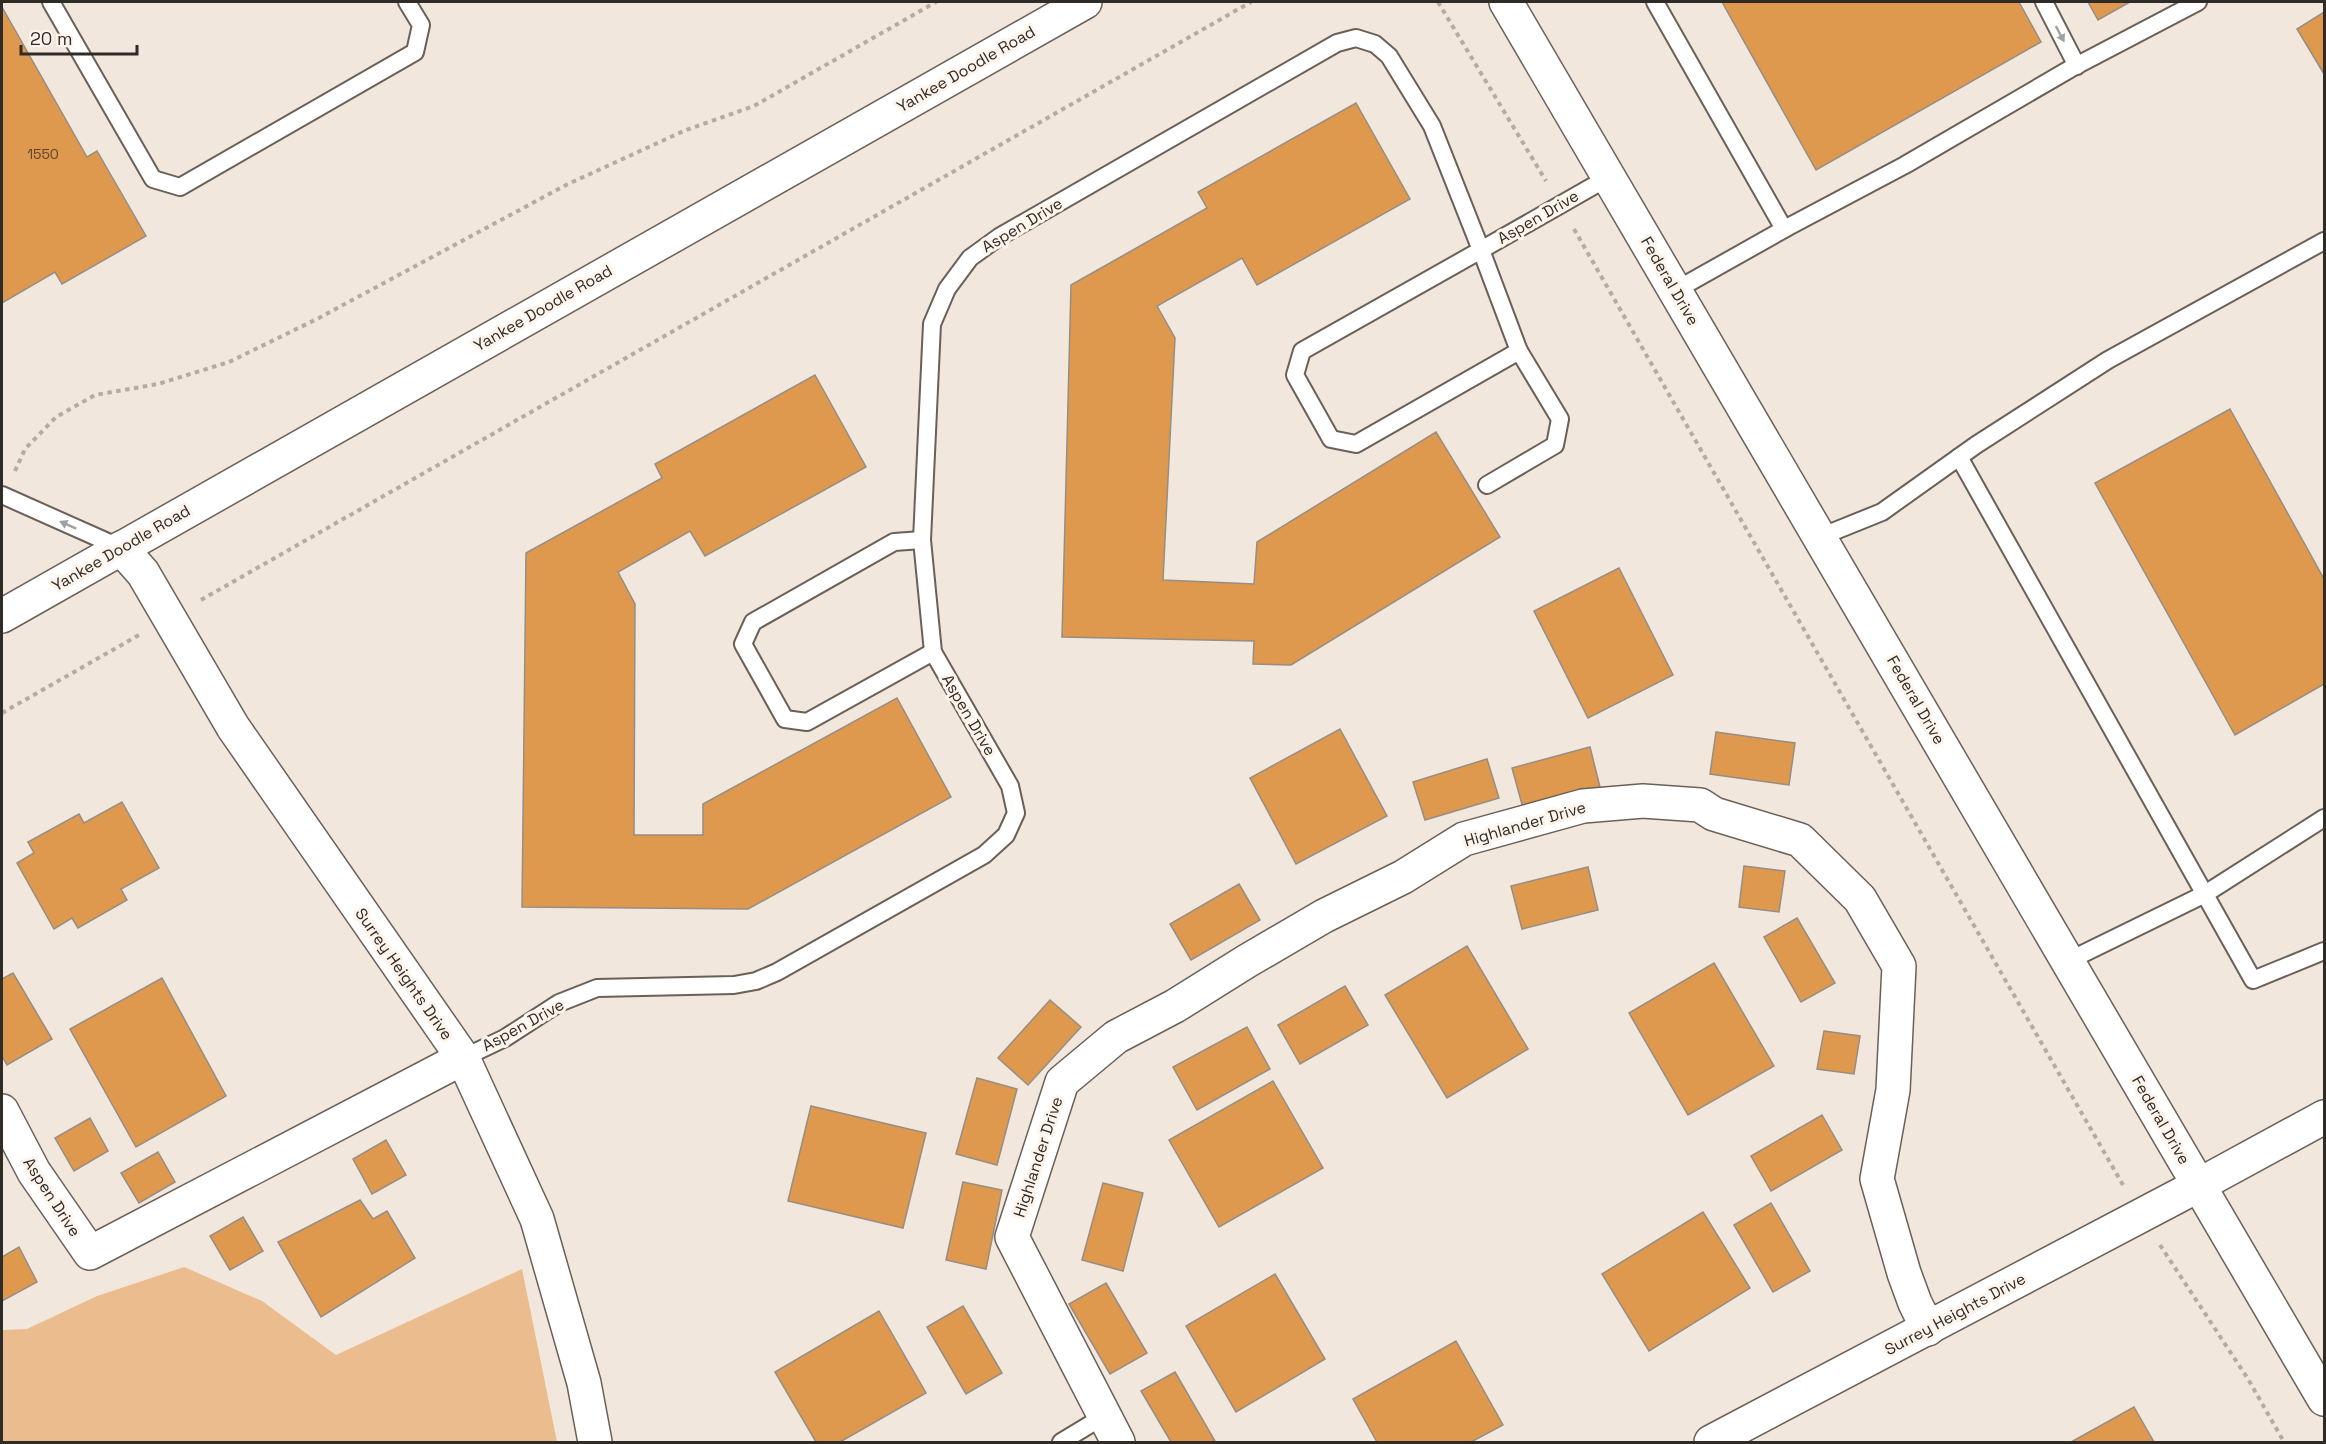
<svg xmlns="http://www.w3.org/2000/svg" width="2326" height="1444" font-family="'Space Grotesk',sans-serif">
	<rect width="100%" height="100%" fill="#f2e7dc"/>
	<polygon fill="#ebbc8e" points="184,1267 262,1301 336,1355 522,1269 557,1442 2,1442 2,1330 27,1329 97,1296"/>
	<g fill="#df994e" stroke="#978d83" stroke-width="1.5">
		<polygon points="1722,2 2019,2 2041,42 1816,170"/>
		<polygon points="2088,2 2130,2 2098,20"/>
		<polygon points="2,7 87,157 97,151 146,236 62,284 55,272 2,303"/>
		<polygon points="2324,12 2324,74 2297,29"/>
		<polygon points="1356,103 1410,199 1257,285 1242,258 1157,306 1175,338 1163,580 1254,584 1257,542 1436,432 1500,537 1291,665 1253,664 1254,641 1062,637 1071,285 1207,208 1198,192"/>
		<polygon points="815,375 866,467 705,556 690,531 618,572 635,604 634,835 703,835 703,804 897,698 951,797 748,909 522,907 526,553 662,478 655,464"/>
		<polygon points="2230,409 2324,579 2324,684 2235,735 2095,483"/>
		<polygon points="1619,568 1673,675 1588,718 1534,611"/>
		<polygon points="1340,729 1387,816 1296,864 1250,778"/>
		<polygon points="1716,732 1795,743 1789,785 1710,774"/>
		<polygon points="1590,747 1600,787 1523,808 1512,768"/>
		<polygon points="1487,759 1499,798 1425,820 1413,782"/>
		<polygon points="122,802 159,868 121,889 127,900 78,928 72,918 54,929 17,863 34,853 28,842 79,814 84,823"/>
		<polygon points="1744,866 1785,871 1779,912 1739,907"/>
		<polygon points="1588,867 1598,910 1522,929 1511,886"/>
		<polygon points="1239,884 1260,920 1191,960 1170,924"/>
		<polygon points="1797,918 1835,983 1801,1002 1764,937"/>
		<polygon points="1467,946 1528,1049 1447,1098 1385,995"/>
		<polygon points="1714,963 1774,1066 1688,1115 1629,1013"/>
		<polygon points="13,973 52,1039 7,1065 2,1056 2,979"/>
		<polygon points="162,978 226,1096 136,1147 70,1029"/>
		<polygon points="1345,986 1368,1025 1300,1064 1278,1025"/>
		<polygon points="1050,1000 1081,1027 1028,1085 998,1058"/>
		<polygon points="1247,1027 1270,1069 1197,1110 1173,1067"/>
		<polygon points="1824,1031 1860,1036 1854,1074 1817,1069"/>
		<polygon points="977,1078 1017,1089 997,1165 956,1154"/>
		<polygon points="1273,1081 1323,1168 1219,1227 1169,1140"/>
		<polygon points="811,1106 926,1133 903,1228 788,1201"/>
		<polygon points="1822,1115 1842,1150 1771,1191 1751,1156"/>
		<polygon points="90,1118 108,1151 74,1171 55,1138"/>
		<polygon points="386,1140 406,1175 372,1194 353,1159"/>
		<polygon points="158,1152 175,1182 139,1203 121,1173"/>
		<polygon points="963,1182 1002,1190 986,1269 946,1260"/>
		<polygon points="1103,1183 1143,1193 1123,1271 1082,1260"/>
		<polygon points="360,1200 373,1219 387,1211 415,1258 321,1317 278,1242"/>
		<polygon points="1771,1203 1810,1271 1773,1292 1734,1225"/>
		<polygon points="1703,1212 1750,1288 1649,1351 1602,1274"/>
		<polygon points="243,1217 263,1251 230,1270 210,1236"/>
		<polygon points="19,1247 37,1282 2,1301 2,1257"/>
		<polygon points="1275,1274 1325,1359 1236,1412 1186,1326"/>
		<polygon points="1106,1283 1147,1353 1110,1374 1069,1304"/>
		<polygon points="963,1306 1002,1373 966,1394 927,1327"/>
		<polygon points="879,1311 926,1393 840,1442 816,1442 775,1372"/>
		<polygon points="1456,1341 1503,1425 1471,1442 1377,1442 1353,1399"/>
		<polygon points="1175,1372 1215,1441 1212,1442 1171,1442 1141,1391"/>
		<polygon points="2134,1407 2154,1442 2071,1442"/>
	</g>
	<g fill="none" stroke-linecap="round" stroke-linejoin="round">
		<defs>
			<g id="service">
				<polyline points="51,2 153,179 180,187 415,52 421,25 407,2"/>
				<polyline points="1655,2 1784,229"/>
				<polyline points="2044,2 2077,66"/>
				<polygon points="1481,250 1519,351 1356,444 1331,439 1295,375 1302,351"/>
				<polyline points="1676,290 1788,227 1905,165 2070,69 2198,2"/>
				<polyline points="1959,457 2253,980 2324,951"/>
				<polyline points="1487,485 1555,445 1560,419 1519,351"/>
				<polyline points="2,495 121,548"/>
				<polyline points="1820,537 1882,512 1976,445 2108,360 2324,241"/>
				<polyline points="922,540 894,542 753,622 743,644 785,719 807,722 933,652"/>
				<polyline points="2068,961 2205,894 2324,818"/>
				<polyline points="463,1058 505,1038 559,1003 597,988 734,985 756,981 777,972 984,855 1006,835 1016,813 1010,786 933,652 922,540 932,324 947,289 970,258 999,237 1337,43 1356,38 1375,44 1389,56 1432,126 1481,250 1609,177"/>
				<polyline points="1061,1442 1104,1416"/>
			</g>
			<g id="minor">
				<polyline points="121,548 143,573 233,727 463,1058 537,1219 584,1383 595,1442"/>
				<polyline points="2,1111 34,1172 90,1253 463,1058"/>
				<polyline points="1118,1442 1012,1237 1062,1082 1116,1037 1175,1006 1247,961 1324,916 1403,877 1464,839 1583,806 1643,801 1700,805 1714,814 1800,840 1860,899 1899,966 1893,1090 1877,1179 1904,1273 1915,1303 1928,1329"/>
				<polyline points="1711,1442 2199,1185"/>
			</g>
			<g id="tertiary">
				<polyline points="1506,2 2324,1399"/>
				<polyline points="2199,1185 2324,1117"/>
			</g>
			<polyline id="secondary" points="2,616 1085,2"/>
		</defs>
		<use href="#service" stroke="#6a6057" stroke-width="20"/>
		<use href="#minor" stroke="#6a6057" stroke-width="36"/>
		<use href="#tertiary" stroke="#6a6057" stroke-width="36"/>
		<use href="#secondary" stroke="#6a6057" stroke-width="36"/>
		<g stroke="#b4aba3" stroke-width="4" stroke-dasharray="4.5 4.5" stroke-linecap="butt">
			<polyline points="1438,2 1546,181"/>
			<polyline points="1574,229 2123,1185"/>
			<polyline points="15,471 25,449 56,417 95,395 158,384 229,362 317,319 566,185 686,130 754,106 936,2"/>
			<polyline points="201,600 1251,2"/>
			<polyline points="2,713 139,635"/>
			<polyline points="2160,1245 2248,1379 2284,1442"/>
		</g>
		<use href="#service" stroke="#fff" stroke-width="16"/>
		<use href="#minor" stroke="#fff" stroke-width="33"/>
		<use href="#tertiary" stroke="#fff" stroke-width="33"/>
		<use href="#secondary" stroke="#fff" stroke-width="33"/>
	</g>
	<defs><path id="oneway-solid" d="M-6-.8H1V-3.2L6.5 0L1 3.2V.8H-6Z" transform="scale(1.5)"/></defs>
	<g fill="#a1a09e">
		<use href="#oneway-solid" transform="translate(2060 34) rotate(62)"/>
		<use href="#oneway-solid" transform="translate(68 525) rotate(-156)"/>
	</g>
	<g text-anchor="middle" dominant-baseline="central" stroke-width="6" stroke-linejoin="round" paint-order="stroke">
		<g font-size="14" fill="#5b4631">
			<text x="43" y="154">1550</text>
		</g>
		<g font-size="16" fill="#2f2b27" stroke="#fef4ec">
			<text transform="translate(966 69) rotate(-30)">Yankee Doodle Road</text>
			<text transform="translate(1538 217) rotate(-30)">Aspen Drive</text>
			<text transform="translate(1022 225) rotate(-31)">Aspen Drive</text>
			<text transform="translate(1670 281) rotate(60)">Federal Drive</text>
			<text transform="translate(543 308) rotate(-30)">Yankee Doodle Road</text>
			<text transform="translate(121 548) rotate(-30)">Yankee Doodle Road</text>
			<text transform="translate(1916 700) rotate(60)">Federal Drive</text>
			<text transform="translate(969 715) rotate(60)">Aspen Drive</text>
			<text transform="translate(1525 824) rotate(-16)">Highlander Drive</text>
			<text transform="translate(404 974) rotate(55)">Surrey Heights Drive</text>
			<text transform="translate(523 1025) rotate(-29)">Aspen Drive</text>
			<text transform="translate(2161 1120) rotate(60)">Federal Drive</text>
			<text transform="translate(1038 1157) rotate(-72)">Highlander Drive</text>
			<text transform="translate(52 1197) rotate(57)">Aspen Drive</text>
			<text transform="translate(1955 1314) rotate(-28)">Surrey Heights Drive</text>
		</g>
	</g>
	<rect width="2326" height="1444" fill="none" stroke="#2f2b27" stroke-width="6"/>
	<path d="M21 45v9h116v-9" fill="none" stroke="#2f2b27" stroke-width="3"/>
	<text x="30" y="45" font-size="18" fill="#2f2b27" stroke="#fef4ec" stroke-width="4.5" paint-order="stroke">20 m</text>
</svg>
